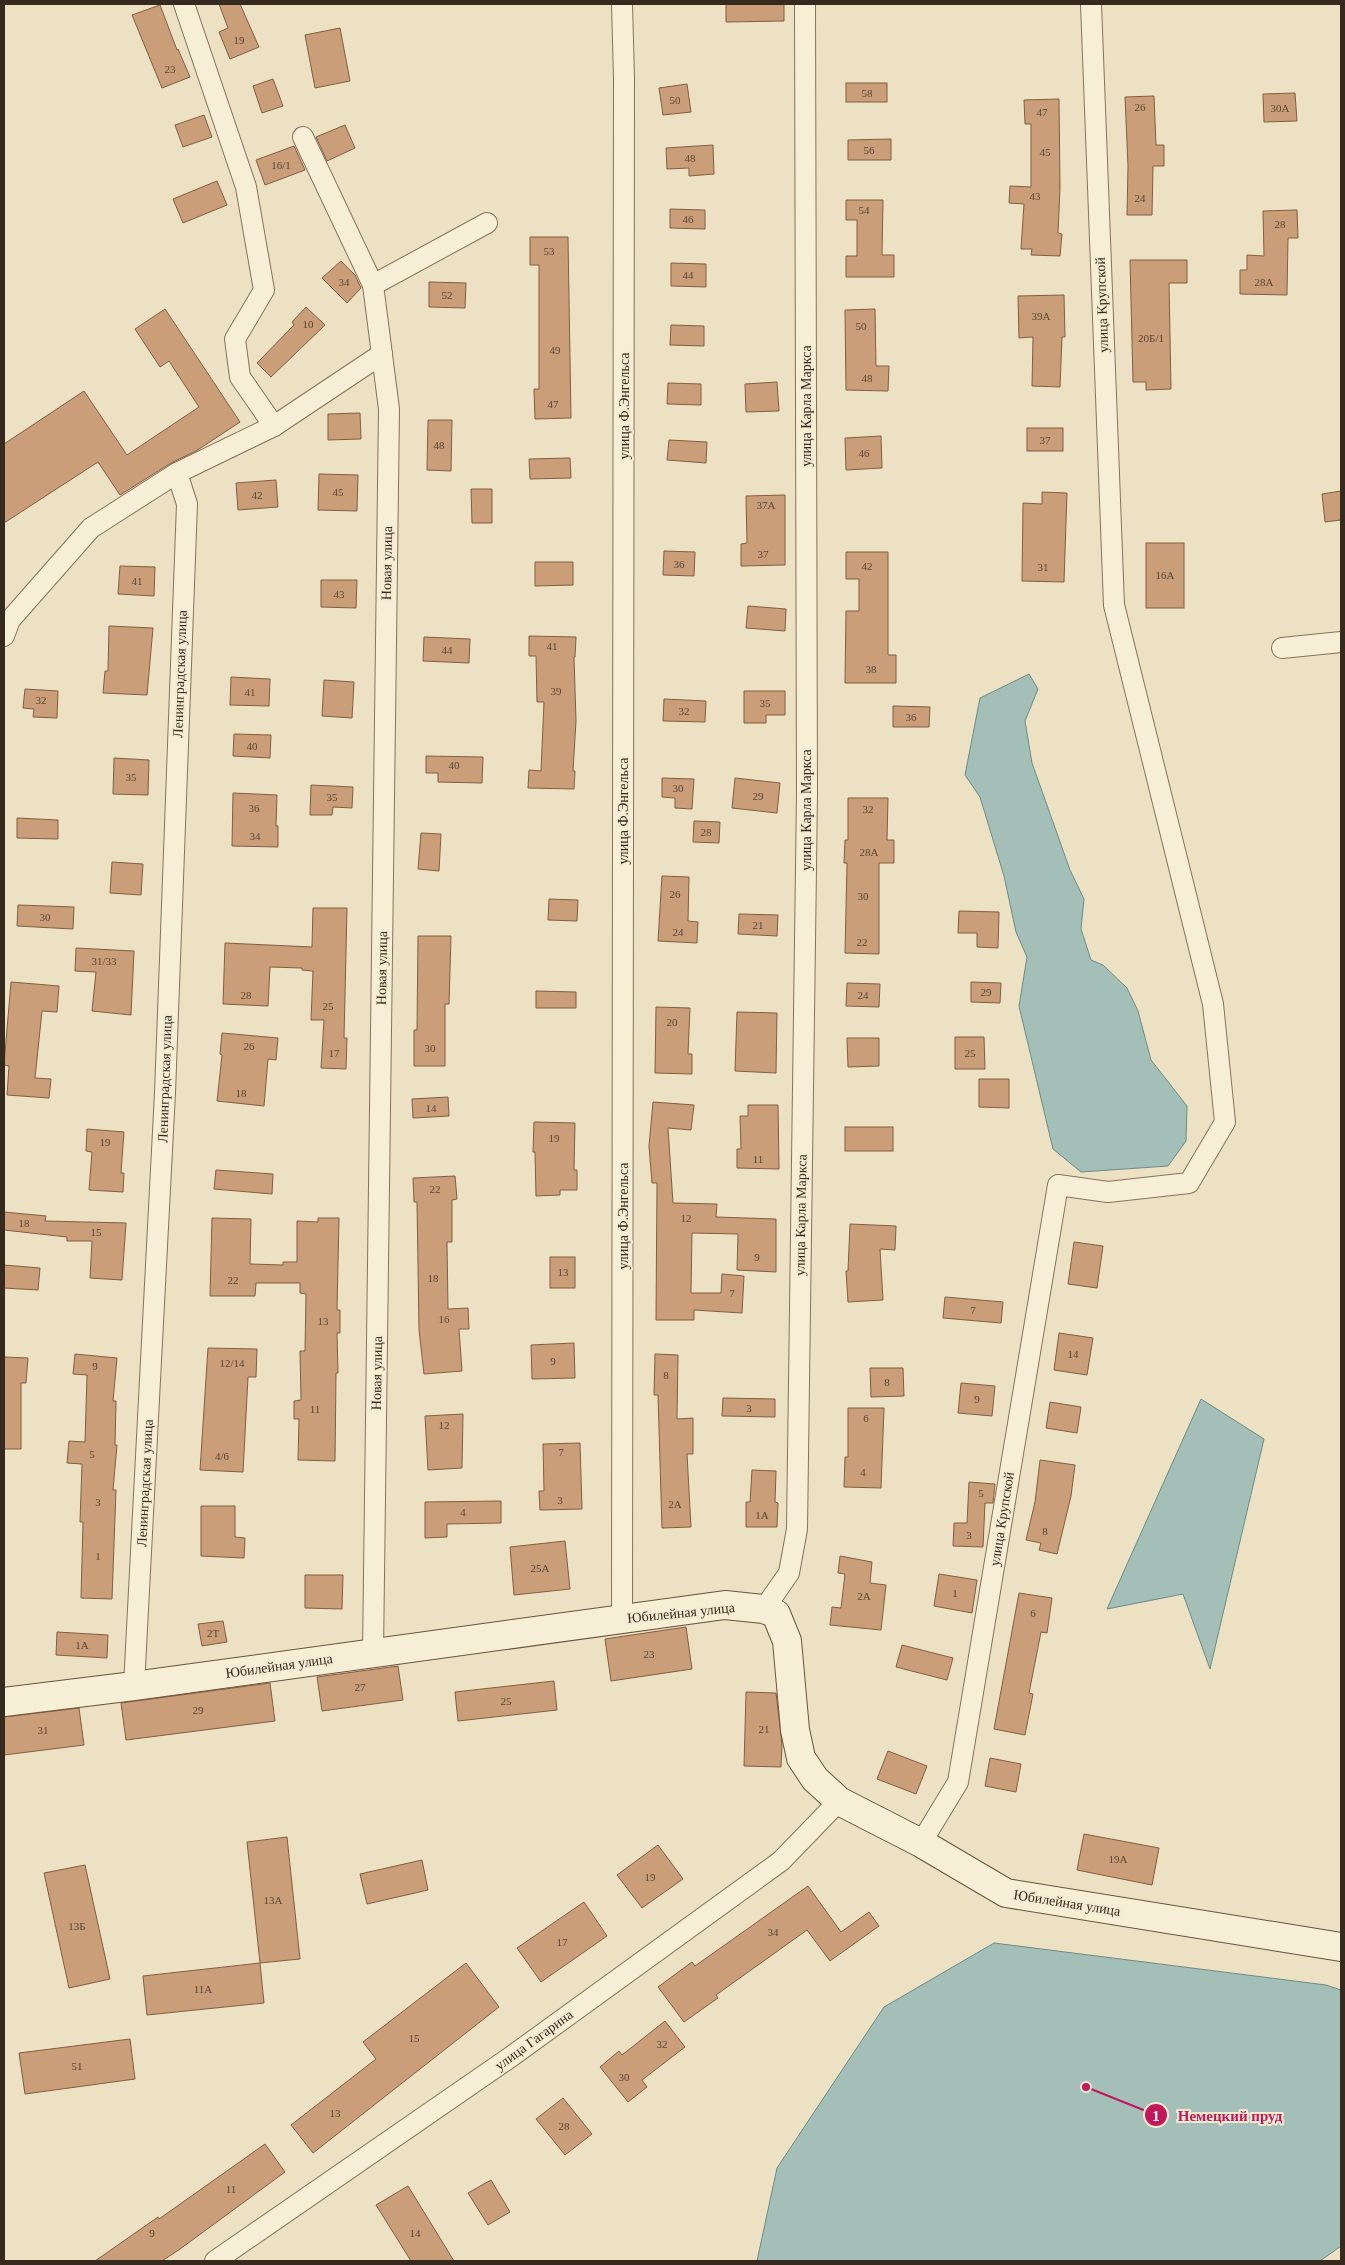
<svg xmlns="http://www.w3.org/2000/svg" width="1345" height="2265" font-family="Georgia,serif">
	<rect width="100%" height="100%" fill="#ece1c2"/>
	<g fill="#a4bfb8" stroke="#6c8c86">
		<polygon points="1029,674 1038,689 1025,721 1032,763 1070,870 1084,899 1081,929 1091,960 1103,965 1127,988 1138,1011 1151,1060 1187,1106 1186,1141 1168,1166 1081,1172 1053,1149 1019,1006 1027,957 1016,932 1004,876 980,797 965,775 980,698"/>
		<polygon points="1201,1399 1264,1439 1210,1669 1183,1594 1107,1609"/>
		<polygon points="994,1943 1326,1985 1341,1990 1341,2246 1320,2261 757,2261 777,2168 884,2007"/>
	</g>
	<g fill="#c99e79" stroke="#835e41">
		<polygon points="219,4 240,4 259,47 230,59 219,32 228,28"/>
		<polygon points="726,4 784,4 784,21 726,22"/>
		<polygon points="160,5 177,50 178,49 190,77 162,88 132,15"/>
		<polygon points="340,28 350,81 315,88 305,35"/>
		<polygon points="273,79 283,106 262,113 253,86"/>
		<rect x="846" y="83" width="41" height="19"/>
		<polygon points="687,84 691,112 663,115 659,88"/>
		<polygon points="1295,93 1297,121 1264,122 1263,94"/>
		<polygon points="1154,96 1156,145 1164,145 1164,166 1153,166 1152,215 1127,215 1128,166 1125,97"/>
		<polygon points="1059,99 1060,188 1058,233 1062,234 1060,256 1031,255 1032,249 1021,249 1024,204 1009,203 1010,186 1031,187 1031,124 1025,124 1024,100"/>
		<polygon points="204,115 212,137 183,147 175,125"/>
		<polygon points="345,125 355,148 327,161 316,137"/>
		<polygon points="891,139 891,160 848,160 848,140"/>
		<polygon points="713,145 714,174 689,176 689,168 667,169 666,148"/>
		<polygon points="294,146 305,170 265,185 256,160"/>
		<polygon points="217,181 227,205 183,223 173,199"/>
		<polygon points="846,200 883,200 882,255 894,255 894,277 846,277 846,256 857,256 857,220 846,220"/>
		<polygon points="670,209 705,210 705,229 670,228"/>
		<polygon points="1297,210 1298,238 1288,238 1287,295 1240,294 1240,270 1247,270 1247,255 1264,256 1263,211"/>
		<polygon points="530,237 568,237 571,418 535,419 534,389 539,389 539,265 530,265"/>
		<polygon points="1130,260 1187,260 1187,283 1169,283 1171,389 1146,390 1146,382 1133,382"/>
		<polygon points="341,261 355,275 361,288 347,303 322,278"/>
		<polygon points="671,263 706,264 706,287 671,286"/>
		<polygon points="429,282 466,283 465,308 429,307"/>
		<polygon points="1064,295 1065,337 1062,337 1060,387 1032,386 1033,337 1019,338 1018,296"/>
		<polygon points="306,307 325,325 271,377 257,363 294,325 292,322"/>
		<polygon points="165,309 240,422 196,451 171,463 120,495 98,462 4,523 4,444 84,391 127,455 199,407 169,361 160,367 135,329"/>
		<polygon points="875,309 876,366 889,366 888,391 846,390 845,310"/>
		<polygon points="671,325 704,326 704,346 670,345"/>
		<polygon points="777,382 779,411 746,412 745,384"/>
		<polygon points="668,383 701,384 701,405 667,404"/>
		<polygon points="360,413 361,439 328,440 328,414"/>
		<polygon points="428,420 452,420 451,471 427,470"/>
		<rect x="1027" y="428" width="36" height="23"/>
		<polygon points="881,436 882,468 846,470 845,438"/>
		<polygon points="669,440 707,442 706,463 667,460"/>
		<polygon points="570,458 571,478 530,479 529,459"/>
		<polygon points="319,474 358,475 357,511 318,510"/>
		<polygon points="276,480 278,507 238,510 236,483"/>
		<polygon points="471,489 492,489 492,523 472,523"/>
		<polygon points="1341,491 1341,520 1325,522 1322,494"/>
		<polygon points="1042,492 1067,493 1064,582 1022,581 1023,503 1042,504"/>
		<polygon points="785,495 785,565 741,566 741,544 747,543 746,496"/>
		<rect x="1146" y="543" width="38" height="65"/>
		<polygon points="664,551 695,552 694,576 663,575"/>
		<polygon points="846,552 888,552 888,655 896,655 896,683 845,683 846,611 859,611 859,579 846,579"/>
		<polygon points="535,562 573,562 573,585 535,586"/>
		<polygon points="120,566 155,567 154,596 118,594"/>
		<polygon points="321,580 357,580 356,608 321,607"/>
		<polygon points="748,606 786,609 785,631 746,628"/>
		<polygon points="109,626 153,628 147,695 103,693 105,671 108,671"/>
		<polygon points="529,636 576,637 575,657 574,657 576,721 573,771 575,771 574,789 528,788 529,770 541,771 544,702 537,702 536,656 529,656"/>
		<polygon points="424,637 470,639 469,663 423,661"/>
		<polygon points="231,677 270,679 269,706 230,705"/>
		<polygon points="324,680 354,682 352,718 322,716"/>
		<polygon points="25,689 58,691 57,718 33,717 34,709 23,708"/>
		<polygon points="744,691 785,691 785,715 766,715 766,723 744,723"/>
		<polygon points="664,699 706,701 705,722 663,721"/>
		<polygon points="893,706 930,707 929,727 893,727"/>
		<polygon points="234,734 271,735 270,758 233,756"/>
		<polygon points="426,756 483,757 482,783 438,782 438,773 426,773"/>
		<polygon points="114,758 149,760 148,795 113,794"/>
		<polygon points="662,778 694,779 692,809 675,808 675,798 662,797"/>
		<polygon points="735,778 780,783 777,813 732,808"/>
		<polygon points="311,785 353,787 352,808 333,807 332,815 310,815"/>
		<polygon points="233,793 277,795 276,826 278,826 278,847 232,846"/>
		<polygon points="848,798 888,798 887,840 894,840 894,863 879,863 879,954 845,953 847,863 844,863 845,840 848,840"/>
		<polygon points="17,818 58,820 58,839 17,838"/>
		<polygon points="694,821 720,822 719,843 693,842"/>
		<polygon points="421,833 441,834 439,871 418,869"/>
		<polygon points="112,862 143,864 141,895 110,893"/>
		<polygon points="662,876 689,877 688,921 698,922 697,943 658,941"/>
		<polygon points="549,899 578,900 577,921 548,920"/>
		<polygon points="18,905 74,907 73,929 17,926"/>
		<polygon points="313,908 347,908 344,1038 347,1038 346,1069 321,1068 324,1020 311,1020 313,971 302,970 302,968 270,967 268,1006 223,1004 225,943 312,947"/>
		<polygon points="959,911 999,912 998,948 977,947 977,933 958,933"/>
		<polygon points="739,914 778,915 777,936 738,934"/>
		<polygon points="418,936 451,936 449,1004 445,1004 445,1066 414,1066 414,1030 417,1030"/>
		<polygon points="76,948 134,951 131,1015 92,1011 96,972 75,971"/>
		<polygon points="11,982 59,986 57,1012 42,1011 35,1078 51,1079 49,1098 7,1095 9,1066 4,1065"/>
		<polygon points="971,982 1001,983 1000,1003 971,1002"/>
		<polygon points="847,983 880,984 879,1007 846,1006"/>
		<polygon points="536,991 576,992 576,1008 536,1008"/>
		<polygon points="656,1007 690,1008 688,1054 692,1054 692,1074 655,1073"/>
		<polygon points="737,1012 777,1013 776,1073 735,1071"/>
		<polygon points="222,1033 278,1038 276,1060 268,1059 264,1106 217,1101 222,1055 220,1054"/>
		<polygon points="955,1037 984,1037 985,1069 955,1069"/>
		<polygon points="847,1038 879,1038 879,1066 848,1067"/>
		<polygon points="979,1079 1009,1079 1009,1108 979,1107"/>
		<polygon points="448,1097 449,1116 413,1118 412,1099"/>
		<polygon points="653,1102 694,1105 691,1130 668,1128 673,1203 717,1204 716,1217 776,1219 776,1272 737,1270 738,1234 692,1233 691,1293 721,1293 722,1274 744,1276 742,1313 694,1310 694,1320 656,1320 657,1183 652,1183 649,1146"/>
		<polygon points="748,1105 778,1105 779,1169 737,1168 737,1149 741,1149 740,1116 748,1116"/>
		<polygon points="534,1122 575,1123 574,1170 577,1170 577,1190 560,1190 560,1195 536,1196 535,1152 533,1152"/>
		<rect x="845" y="1127" width="48" height="24"/>
		<polygon points="87,1129 124,1132 121,1173 124,1173 123,1192 89,1190 92,1152 86,1151"/>
		<polygon points="216,1170 273,1174 272,1194 214,1189"/>
		<polygon points="455,1176 457,1199 452,1200 452,1242 447,1242 448,1309 468,1308 469,1329 459,1329 462,1371 424,1374 419,1330 417,1202 414,1202 413,1178"/>
		<polygon points="4,1212 46,1216 45,1221 126,1223 122,1280 90,1278 92,1241 67,1241 67,1237 4,1230"/>
		<polygon points="212,1218 251,1219 250,1264 283,1265 283,1262 297,1262 297,1221 318,1222 318,1218 339,1218 337,1310 340,1310 340,1333 337,1333 338,1373 336,1373 335,1461 298,1460 299,1419 294,1419 294,1401 301,1400 300,1351 305,1351 306,1294 300,1293 300,1283 256,1283 255,1296 210,1296"/>
		<polygon points="850,1224 896,1226 895,1250 880,1249 883,1300 848,1302 846,1271 848,1271"/>
		<polygon points="1074,1242 1103,1246 1097,1288 1068,1284"/>
		<rect x="550" y="1257" width="25" height="31"/>
		<polygon points="4,1265 40,1268 38,1290 4,1288"/>
		<polygon points="945,1297 1003,1302 1001,1323 943,1318"/>
		<polygon points="1059,1333 1093,1338 1087,1375 1054,1370"/>
		<polygon points="574,1343 575,1378 532,1379 531,1345"/>
		<polygon points="208,1348 257,1349 256,1377 248,1377 243,1472 200,1470"/>
		<polygon points="75,1354 117,1358 113,1401 116,1401 115,1445 117,1445 113,1490 116,1490 112,1599 81,1598 83,1522 80,1522 82,1464 67,1463 69,1441 85,1442 87,1375 73,1374"/>
		<polygon points="655,1354 678,1355 677,1419 693,1418 693,1454 687,1454 691,1527 662,1528 658,1395 654,1395"/>
		<polygon points="4,1357 28,1358 26,1383 21,1383 21,1449 4,1449"/>
		<polygon points="870,1368 903,1368 904,1396 871,1397"/>
		<polygon points="961,1383 995,1386 992,1416 958,1413"/>
		<polygon points="723,1398 775,1399 775,1417 722,1416"/>
		<polygon points="1050,1402 1081,1407 1077,1433 1046,1428"/>
		<polygon points="848,1408 884,1408 881,1488 844,1487 845,1457 848,1457"/>
		<polygon points="463,1414 462,1468 428,1470 425,1416"/>
		<polygon points="580,1443 582,1509 540,1510 539,1491 544,1491 543,1444"/>
		<polygon points="1040,1460 1075,1465 1071,1496 1057,1554 1039,1550 1041,1543 1026,1540 1035,1502"/>
		<polygon points="752,1470 776,1471 775,1502 778,1503 777,1527 746,1527 746,1502 750,1502"/>
		<polygon points="969,1482 995,1484 993,1503 985,1503 983,1547 953,1546 954,1523 967,1523"/>
		<polygon points="501,1501 501,1523 447,1524 447,1537 425,1538 425,1502"/>
		<polygon points="201,1506 235,1506 235,1537 245,1538 244,1558 201,1556"/>
		<polygon points="565,1541 570,1589 514,1595 510,1547"/>
		<polygon points="840,1556 872,1562 870,1583 886,1585 881,1630 830,1625 832,1607 841,1608 845,1574 838,1573"/>
		<polygon points="939,1574 977,1580 972,1613 934,1606"/>
		<polygon points="305,1575 343,1575 342,1609 305,1608"/>
		<polygon points="1019,1593 1052,1598 1047,1633 1041,1632 1029,1693 1033,1694 1025,1735 994,1729"/>
		<polygon points="223,1621 227,1642 202,1646 198,1624"/>
		<polygon points="686,1627 692,1669 611,1681 605,1639"/>
		<polygon points="57,1632 108,1635 107,1658 56,1655"/>
		<polygon points="902,1645 953,1658 947,1680 896,1667"/>
		<polygon points="398,1666 403,1700 322,1711 317,1677"/>
		<polygon points="554,1681 557,1710 458,1721 455,1692"/>
		<polygon points="270,1683 275,1721 126,1740 121,1703"/>
		<polygon points="746,1692 776,1693 782,1744 781,1767 744,1766"/>
		<polygon points="79,1708 84,1745 4,1755 4,1717"/>
		<polygon points="888,1751 927,1766 916,1794 877,1779"/>
		<polygon points="990,1758 1021,1764 1016,1792 985,1786"/>
		<polygon points="1084,1834 1159,1848 1152,1885 1077,1870"/>
		<polygon points="287,1837 300,1959 260,1963 247,1842"/>
		<polygon points="658,1845 683,1879 642,1908 617,1875"/>
		<polygon points="422,1860 428,1890 367,1904 360,1874"/>
		<polygon points="85,1865 110,1979 69,1988 44,1873"/>
		<polygon points="808,1886 841,1932 869,1912 879,1926 830,1961 807,1930 716,1995 718,1998 684,2022 658,1987 692,1962 695,1966"/>
		<polygon points="584,1902 607,1936 541,1982 517,1948"/>
		<polygon points="260,1963 264,2003 147,2015 143,1976"/>
		<polygon points="466,1963 499,2007 313,2153 291,2125 376,2059 363,2042"/>
		<polygon points="665,2021 685,2047 642,2080 647,2087 628,2102 600,2067 619,2051 622,2055"/>
		<polygon points="130,2039 135,2079 25,2094 19,2053"/>
		<polygon points="563,2098 592,2134 565,2155 536,2119"/>
		<polygon points="265,2144 285,2172 180,2249 162,2261 95,2261 158,2217 159,2219"/>
		<polygon points="491,2180 510,2212 488,2225 468,2193"/>
		<polygon points="408,2186 454,2261 411,2261 376,2205"/>
	</g>
	<g fill="none" stroke-linecap="round" stroke-linejoin="round">
		<defs>
			<g id="street">
				<polyline points="184,4 246,187 264,290 235,339 240,377 274,426"/>
				<polyline points="622,4 624,78 622,1619"/>
				<polyline points="303,137 373,285 487,223"/>
				<polyline points="373,285 389,409 373,1653"/>
				<polyline points="4,636 10,620 91,528 177,473 274,426 382,354"/>
				<polyline points="1282,648 1341,642"/>
				<polyline points="764,1609 789,1573 797,1529 807,794 805,4"/>
				<polyline points="134,1686 165,1093 187,504 177,473"/>
				<polyline points="921,1843 958,1782 1058,1185 1108,1192 1189,1183 1225,1122 1213,1004 1114,605 1091,4"/>
				<polyline points="215,2261 512,2056 781,1861 839,1801"/>
			</g>
			<polyline id="secondary" points="4,1702 134,1686 725,1605 764,1609 776,1614 787,1641 795,1730 801,1758 815,1779 839,1801 921,1843 1006,1893 1341,1947"/>
		</defs>
		<use href="#street" stroke="#85735a" stroke-width="22"/>
		<use href="#secondary" stroke="#67543d" stroke-width="30"/>
		<use href="#street" stroke="#f7efd5" stroke-width="20"/>
		<use href="#secondary" stroke="#f7efd5" stroke-width="28"/>
	</g>
	<g text-anchor="middle" dominant-baseline="central" stroke-width="4" stroke-linejoin="round" paint-order="stroke">
		<g font-size="11" fill="#5b4735">
			<text x="239" y="40">19</text>
			<text x="170" y="69">23</text>
			<text x="867" y="93">58</text>
			<text x="675" y="100">50</text>
			<text x="1140" y="107">26</text>
			<text x="1280" y="108">30А</text>
			<text x="1042" y="112">47</text>
			<text x="869" y="150">56</text>
			<text x="1045" y="152">45</text>
			<text x="690" y="158">48</text>
			<text x="281" y="165">16/1</text>
			<text x="1035" y="196">43</text>
			<text x="1140" y="198">24</text>
			<text x="864" y="210">54</text>
			<text x="688" y="219">46</text>
			<text x="1280" y="224">28</text>
			<text x="549" y="251">53</text>
			<text x="688" y="275">44</text>
			<text x="344" y="282">34</text>
			<text x="1264" y="282">28А</text>
			<text x="447" y="295">52</text>
			<text x="1041" y="316">39А</text>
			<text x="308" y="324">10</text>
			<text x="861" y="326">50</text>
			<text x="1151" y="338">20Б/1</text>
			<text x="555" y="350">49</text>
			<text x="867" y="378">48</text>
			<text x="553" y="404">47</text>
			<text x="1045" y="440">37</text>
			<text x="439" y="445">48</text>
			<text x="864" y="453">46</text>
			<text x="338" y="492">45</text>
			<text x="257" y="495">42</text>
			<text x="766" y="505">37А</text>
			<text x="763" y="554">37</text>
			<text x="679" y="564">36</text>
			<text x="867" y="566">42</text>
			<text x="1043" y="567">31</text>
			<text x="1165" y="575">16А</text>
			<text x="137" y="581">41</text>
			<text x="339" y="594">43</text>
			<text x="552" y="646">41</text>
			<text x="447" y="650">44</text>
			<text x="871" y="669">38</text>
			<text x="556" y="691">39</text>
			<text x="250" y="692">41</text>
			<text x="41" y="700">32</text>
			<text x="765" y="703">35</text>
			<text x="684" y="711">32</text>
			<text x="911" y="717">36</text>
			<text x="252" y="746">40</text>
			<text x="454" y="765">40</text>
			<text x="131" y="777">35</text>
			<text x="678" y="788">30</text>
			<text x="758" y="796">29</text>
			<text x="332" y="797">35</text>
			<text x="254" y="808">36</text>
			<text x="868" y="809">32</text>
			<text x="706" y="832">28</text>
			<text x="255" y="836">34</text>
			<text x="869" y="852">28А</text>
			<text x="675" y="894">26</text>
			<text x="863" y="896">30</text>
			<text x="45" y="917">30</text>
			<text x="758" y="925">21</text>
			<text x="678" y="932">24</text>
			<text x="862" y="942">22</text>
			<text x="104" y="961">31/33</text>
			<text x="986" y="992">29</text>
			<text x="246" y="995">28</text>
			<text x="863" y="995">24</text>
			<text x="328" y="1006">25</text>
			<text x="672" y="1022">20</text>
			<text x="249" y="1046">26</text>
			<text x="430" y="1048">30</text>
			<text x="334" y="1053">17</text>
			<text x="970" y="1053">25</text>
			<text x="241" y="1093">18</text>
			<text x="431" y="1108">14</text>
			<text x="554" y="1138">19</text>
			<text x="105" y="1142">19</text>
			<text x="758" y="1159">11</text>
			<text x="435" y="1189">22</text>
			<text x="686" y="1218">12</text>
			<text x="24" y="1223">18</text>
			<text x="96" y="1232">15</text>
			<text x="757" y="1257">9</text>
			<text x="563" y="1272">13</text>
			<text x="433" y="1278">18</text>
			<text x="233" y="1280">22</text>
			<text x="732" y="1293">7</text>
			<text x="973" y="1310">7</text>
			<text x="444" y="1319">16</text>
			<text x="323" y="1321">13</text>
			<text x="1073" y="1354">14</text>
			<text x="553" y="1361">9</text>
			<text x="232" y="1363">12/14</text>
			<text x="95" y="1366">9</text>
			<text x="666" y="1375">8</text>
			<text x="887" y="1382">8</text>
			<text x="977" y="1399">9</text>
			<text x="749" y="1408">3</text>
			<text x="315" y="1409">11</text>
			<text x="866" y="1418">6</text>
			<text x="444" y="1425">12</text>
			<text x="561" y="1452">7</text>
			<text x="92" y="1454">5</text>
			<text x="222" y="1456">4/6</text>
			<text x="863" y="1472">4</text>
			<text x="981" y="1493">5</text>
			<text x="560" y="1500">3</text>
			<text x="98" y="1502">3</text>
			<text x="675" y="1504">2А</text>
			<text x="463" y="1512">4</text>
			<text x="762" y="1515">1А</text>
			<text x="1045" y="1531">8</text>
			<text x="969" y="1535">3</text>
			<text x="98" y="1556">1</text>
			<text x="540" y="1568">25А</text>
			<text x="955" y="1593">1</text>
			<text x="864" y="1596">2А</text>
			<text x="1033" y="1613">6</text>
			<text x="213" y="1633">2Т</text>
			<text x="82" y="1645">1А</text>
			<text x="649" y="1654">23</text>
			<text x="360" y="1687">27</text>
			<text x="506" y="1701">25</text>
			<text x="198" y="1710">29</text>
			<text x="764" y="1729">21</text>
			<text x="43" y="1730">31</text>
			<text x="1118" y="1859">19А</text>
			<text x="650" y="1877">19</text>
			<text x="273" y="1900">13А</text>
			<text x="77" y="1926">13Б</text>
			<text x="773" y="1932">34</text>
			<text x="562" y="1942">17</text>
			<text x="203" y="1989">11А</text>
			<text x="414" y="2038">15</text>
			<text x="662" y="2044">32</text>
			<text x="77" y="2066">51</text>
			<text x="624" y="2077">30</text>
			<text x="335" y="2113">13</text>
			<text x="564" y="2126">28</text>
			<text x="231" y="2189">11</text>
			<text x="152" y="2233">9</text>
			<text x="415" y="2233">14</text>
		</g>
		<g font-size="14" fill="#362a1e" stroke="#f4ebd1">
			<text transform="translate(1102 305) rotate(-92)">улица Крупской</text>
			<text transform="translate(624 406) rotate(-90)">улица Ф.Энгельса</text>
			<text transform="translate(806 406) rotate(-90)">улица Карла Маркса</text>
			<text transform="translate(387 563) rotate(-89)">Новая улица</text>
			<text transform="translate(180 674) rotate(-88)">Ленинградская улица</text>
			<text transform="translate(806 810) rotate(-90)">улица Карла Маркса</text>
			<text transform="translate(623 811) rotate(-90)">улица Ф.Энгельса</text>
			<text transform="translate(382 968) rotate(-89)">Новая улица</text>
			<text transform="translate(165 1079) rotate(-88)">Ленинградская улица</text>
			<text transform="translate(801 1215) rotate(-89)">улица Карла Маркса</text>
			<text transform="translate(623 1216) rotate(-90)">улица Ф.Энгельса</text>
			<text transform="translate(377 1373) rotate(-89)">Новая улица</text>
			<text transform="translate(145 1483) rotate(-87)">Ленинградская улица</text>
			<text transform="translate(1002 1519) rotate(-81)">улица Крупской</text>
			<text transform="translate(681 1613) rotate(-6)">Юбилейная улица</text>
			<text transform="translate(279 1666) rotate(-8)">Юбилейная улица</text>
			<text transform="translate(1067 1903) rotate(9)">Юбилейная улица</text>
			<text transform="translate(534 2040) rotate(-36)">улица Гагарина</text>
		</g>
	</g>
	<path fill="none" stroke="#c2185b" stroke-width="2" d="M1086 2087L1156 2115"/>
	<g fill="#c2185b" stroke="#f4ebd1" stroke-width="2">
		<circle cx="1086" cy="2087" r="5"/>
		<circle cx="1156" cy="2115" r="12"/>
	</g>
	<g font-size="15" text-anchor="middle" font-weight="bold" fill="#fff">
		<text x="1156" y="2121">1</text>
	</g>
	<g font-size="15" text-anchor="middle" font-weight="bold" fill="#c2185b" stroke="#f4ebd1" stroke-width="4" stroke-linejoin="round" paint-order="stroke">
		<text x="1230" y="2121">Немецкий пруд</text>
	</g>
	<rect width="1345" height="2265" fill="none" stroke="#362a1e" stroke-width="10"/>
</svg>
